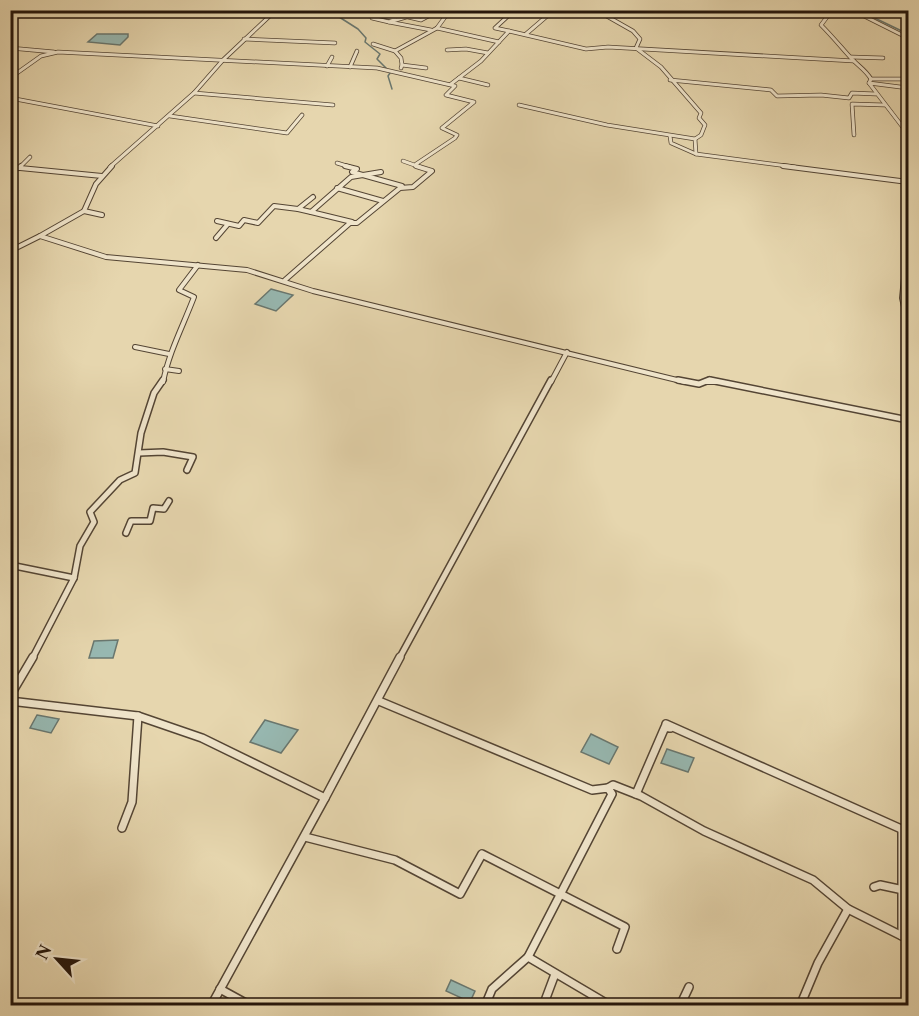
<svg xmlns="http://www.w3.org/2000/svg" width="919" height="1016" font-family="'Libre Caslon Text',serif">
	<rect width="100%" height="100%" fill="#e6d6ae"/>
	<filter id="stains"><feTurbulence type="fractalNoise" baseFrequency=".00333" numOctaves="4"/><feColorMatrix values="0 0 0 0 .2 0 0 0 0 .09 0 0 0 0 .02 0 0 0 .5 -.17"/></filter>
	<radialGradient id="worn" r=".72"><stop offset=".6" stop-color="#630" stop-opacity="0"/><stop offset="1" stop-color="#630" stop-opacity=".3"/></radialGradient>
	<g fill="#97b8b1" stroke="#69776f" stroke-width="1.5">
		<polygon points="97,34 128,34 128,37 120,45 88,42"/>
		<polygon points="271,289 293,295 276,311 255,304"/>
		<polygon points="118,640 113,658 89,658 94,641"/>
		<polygon points="37,715 59,719 51,733 30,728"/>
		<polygon points="265,720 298,730 281,753 250,742"/>
		<polygon points="591,734 618,747 609,764 581,752"/>
		<polygon points="667,749 694,758 688,772 661,763"/>
		<polygon points="451,980 475,991 470,1002 446,991"/>
	</g>
	<g fill="none" stroke-linecap="round" stroke-linejoin="round">
		<g stroke="#69776f" stroke-width="1.5">
			<polyline points="858,10 908,34"/>
			<polyline points="336,15 358,29 366,38 365,42 380,54 377,59 387,69"/>
			<polyline points="390,73 388,76 392,89"/>
		</g>
		<defs>
			<g id="street-far3">
				<polyline points="360,10 395,19"/>
				<polyline points="427,10 445,17 437,28 499,42"/>
				<polyline points="505,10 509,12 506,14 508,16 495,28 509,31"/>
				<polyline points="596,10 633,31 640,39 636,48 661,67 701,113 699,118 705,125 701,135 695,139"/>
				<path d="M 839,10 L 825,14 L 827,17 L 821,25 C 832,36 841,47 851,58 C 858,66 865,69 871,79 L 869,83"/>
				<polyline points="852,10 908,38"/>
				<polyline points="273,13 320,14 333,10"/>
				<polyline points="408,17 421,20 434,13"/>
				<polyline points="372,18 389,22 427,11"/>
				<polyline points="389,22 431,30"/>
				<polyline points="526,34 554,10"/>
				<polyline points="10,38 17,10"/>
				<polyline points="244,39 335,43"/>
				<polyline points="373,44 395,51"/>
				<polyline points="10,48 54,52"/>
				<polyline points="447,50 466,49 488,53"/>
				<polyline points="851,57 883,58"/>
				<polyline points="402,65 401,58 395,51 437,28"/>
				<polyline points="327,66 332,57"/>
				<polyline points="350,67 357,51"/>
				<polyline points="401,68 402,65 426,68"/>
				<polyline points="10,78 41,56 58,52 377,68 455,86 446,95 474,102 442,128 457,135 455,138 416,164"/>
				<polyline points="459,78 488,85"/>
				<polyline points="871,79 908,79"/>
				<polyline points="670,80 771,90 777,96 821,95 849,98 852,93 876,94"/>
				<polyline points="451,84 481,61 509,31 586,49 608,47 854,61"/>
				<polyline points="908,88 869,83 908,134"/>
				<polyline points="194,93 333,105"/>
				<polyline points="10,98 158,126"/>
				<polyline points="519,105 607,125 695,139 696,154"/>
				<polyline points="170,116 287,133 302,115"/>
				<polyline points="854,135 852,104 885,105"/>
				<polyline points="670,136 671,143 696,154 795,167"/>
				<polyline points="403,161 420,167"/>
				<polyline points="337,163 350,167"/>
				<polyline points="20,167 30,157"/>
				<polyline points="110,167 194,93 223,60 276,10"/>
			</g>
			<g id="street-far2">
				<polyline points="345,166 357,169 352,172 402,186"/>
				<polyline points="783,166 908,182"/>
				<polyline points="10,167 102,176"/>
				<polyline points="19,168 21,166"/>
				<polyline points="337,188 383,201"/>
				<polyline points="84,211 102,215"/>
				<polyline points="311,212 298,209 313,197"/>
				<polyline points="217,221 239,226 244,220 258,223 274,206 298,209"/>
				<polyline points="352,222 311,212 351,177 381,172"/>
				<polyline points="40,236 84,211 96,184 112,166"/>
				<polyline points="216,238 228,224"/>
				<polyline points="908,239 902,298 908,324"/>
				<polyline points="10,251 40,236 106,257 247,270 313,291 685,382"/>
				<polyline points="285,280 350,223 357,223 400,188 413,187 432,171 416,166"/>
				<polyline points="135,347 169,354"/>
				<polyline points="165,369 179,371"/>
				<path d="M 163,382 C 169,352 183,326 194,297 L 179,290 L 198,265"/>
				<polyline points="551,382 567,352"/>
				<polyline points="705,382 717,382"/>
			</g>
			<g id="street-far1">
				<polyline points="678,380 699,384 709,380"/>
				<polyline points="710,380 908,420"/>
				<polyline points="139,453 163,452 193,457 187,470"/>
				<polyline points="126,533 131,521 150,521 153,508 164,509 169,501"/>
				<polyline points="10,565 74,578"/>
				<polyline points="32,659 74,578 80,546 94,522 90,512 120,480 135,473 141,433 154,393 163,380"/>
				<polyline points="399,659 551,380"/>
			</g>
			<g id="street">
				<polyline points="10,696 33,657"/>
				<polyline points="10,701 138,716 202,738 325,798 211,1006"/>
				<polyline points="379,701 592,790 608,788 612,794 528,957 492,989 485,1006"/>
				<polyline points="666,724 908,832"/>
				<polyline points="608,788 613,785 641,796 704,831 813,880 848,909 908,939"/>
				<polyline points="636,794 665,727 670,728"/>
				<polyline points="325,798 400,657"/>
				<polyline points="122,828 132,802 138,716"/>
				<polyline points="902,830 902,936"/>
				<polyline points="305,837 395,860 460,894 482,854 625,927 617,949"/>
				<polyline points="874,887 880,885 908,891"/>
				<polyline points="528,957 611,1006"/>
				<polyline points="220,989 251,1006"/>
				<polyline points="543,1006 555,974"/>
				<polyline points="680,1006 689,987"/>
				<polyline points="800,1006 818,963 848,909"/>
			</g>
		</defs>
		<use href="#street-far3" stroke="#544534" stroke-width="4.5"/>
		<use href="#street-far2" stroke="#544534" stroke-width="6"/>
		<use href="#street-far1" stroke="#544534" stroke-width="8"/>
		<use href="#street" stroke="#544534" stroke-width="10"/>
		<use href="#street-far3" stroke="#efe4ca" stroke-width="3"/>
		<use href="#street-far2" stroke="#efe4ca" stroke-width="4"/>
		<use href="#street-far1" stroke="#efe4ca" stroke-width="5"/>
		<use href="#street" stroke="#efe4ca" stroke-width="7"/>
	</g>
	<rect width="919" height="1016" fill="none" stroke="#e6d6ae" stroke-width="36"/>
	<rect x="12" y="12" width="895" height="992" fill="none" stroke="#24150b" stroke-width="3"/>
	<rect x="18" y="18" width="883" height="980" fill="none" stroke="#24150b" stroke-width="1.5"/>
	<g transform="translate(57 959) rotate(297)" stroke="#efe4ca" stroke-width="4.5" paint-order="stroke">
	<path d="M0-4.5L10 22L0 15L-10 22Z" fill="#24150b"/>
	<text y="-9" font-size="16" font-weight="bold" text-anchor="middle" fill="#24150b">N</text>
	</g>
	<rect width="100%" height="100%" filter="url(#stains)"/>
	<rect width="100%" height="100%" fill="url(#worn)"/>
</svg>
